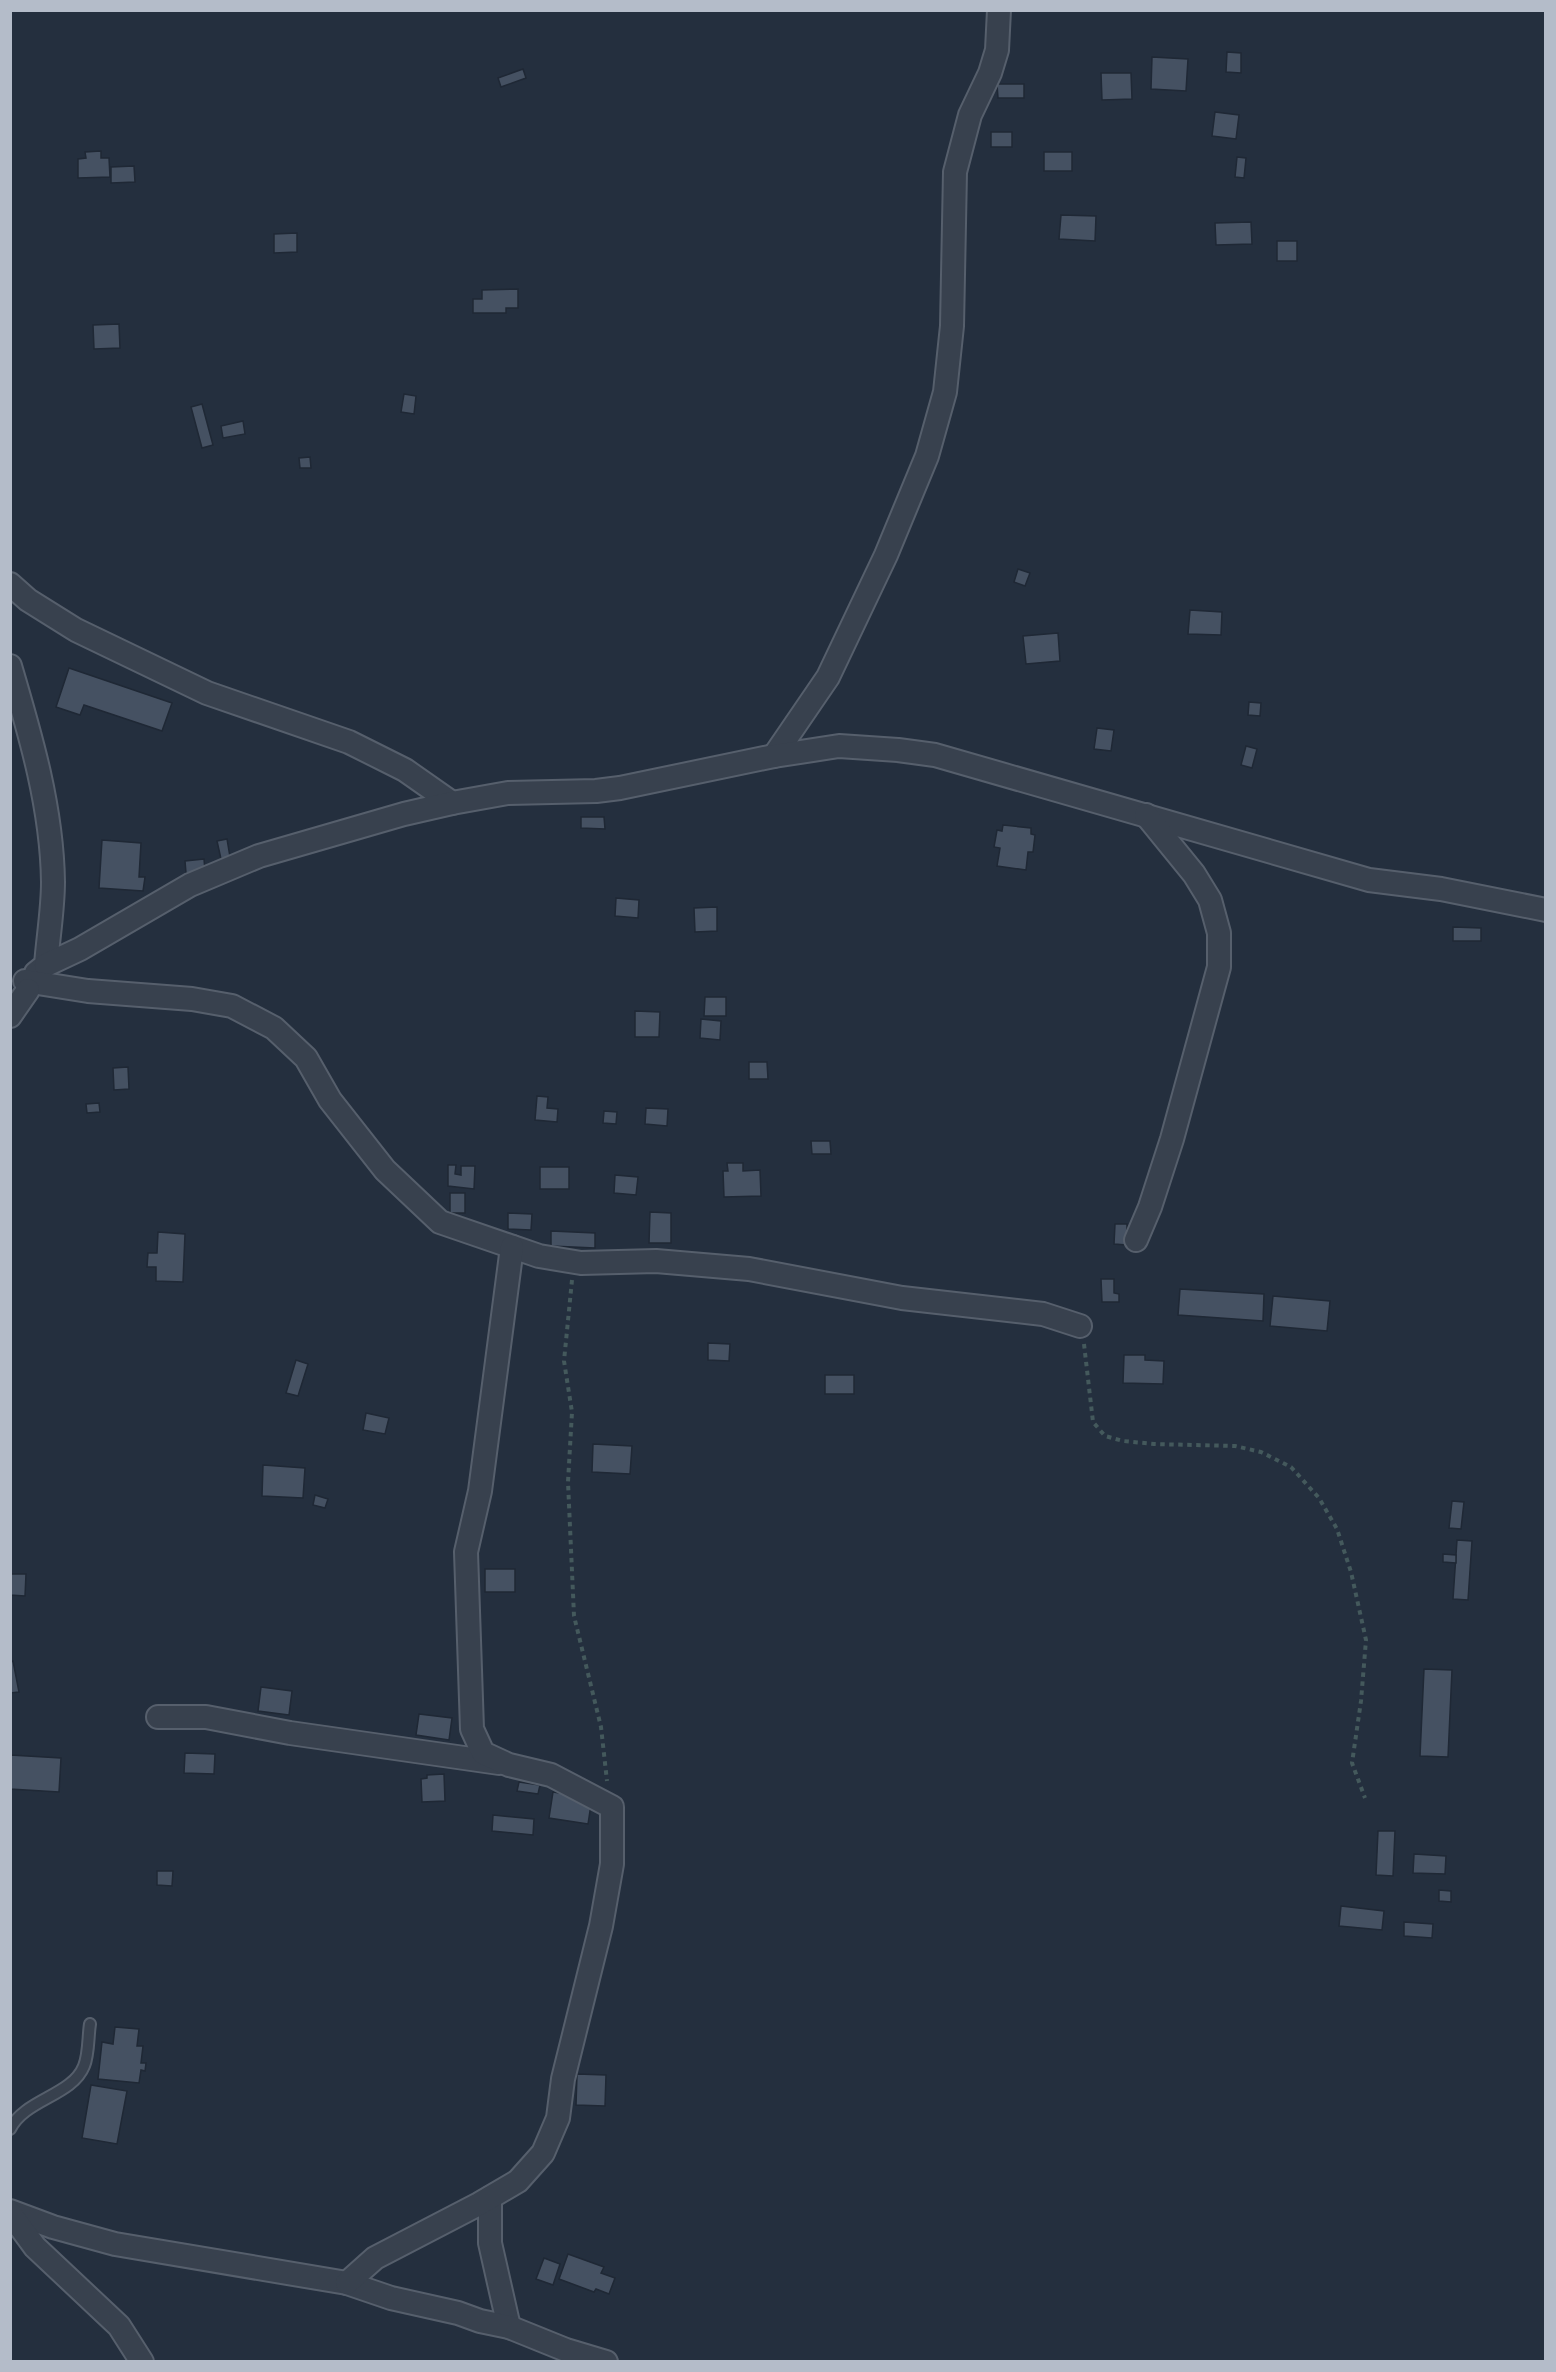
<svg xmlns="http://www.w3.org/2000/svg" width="1556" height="2372" font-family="'DM Sans',sans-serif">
	<rect width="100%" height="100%" fill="#242f3e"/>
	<g fill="#455162" stroke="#1f2835" stroke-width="1.5">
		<polygon points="1227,52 1241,53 1241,73 1226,72"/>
		<polygon points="1152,57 1188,59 1186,91 1151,89"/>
		<polygon points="523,69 526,78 501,87 498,78"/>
		<polygon points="1101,73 1131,73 1132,99 1102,100"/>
		<polygon points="997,84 1024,84 1024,98 998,98"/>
		<polygon points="1215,112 1239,115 1236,139 1212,136"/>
		<rect x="991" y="132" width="21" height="15"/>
		<polygon points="101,151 101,158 109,158 110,177 78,178 78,159 86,158 85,152"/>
		<rect x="1044" y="152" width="28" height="19"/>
		<polygon points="1237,157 1246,158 1244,178 1235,177"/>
		<polygon points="134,166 135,182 111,183 111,167"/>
		<polygon points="1061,215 1096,216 1095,241 1059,239"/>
		<polygon points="1251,222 1252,244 1216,245 1215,223"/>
		<polygon points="297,233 297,252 274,253 274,234"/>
		<rect x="1277" y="241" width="20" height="20"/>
		<polygon points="518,289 518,308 506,308 506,313 473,313 473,299 482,299 482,290"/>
		<polygon points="119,324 120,348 94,349 93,325"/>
		<polygon points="404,394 416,396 414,414 401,412"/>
		<polygon points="202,404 213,445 202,448 191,407"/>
		<polygon points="243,421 245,434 223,438 221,426"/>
		<polygon points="310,457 311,468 300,468 299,458"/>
		<polygon points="1018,569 1030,573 1025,586 1014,582"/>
		<polygon points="1190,610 1222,612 1221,635 1188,634"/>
		<polygon points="1058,633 1060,661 1026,664 1023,636"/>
		<polygon points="69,668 172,703 162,731 84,705 80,715 56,707"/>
		<polygon points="1249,702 1261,703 1260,716 1248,715"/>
		<polygon points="1097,728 1114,730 1111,751 1094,749"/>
		<polygon points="1246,746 1257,749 1252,768 1241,765"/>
		<polygon points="581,817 604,817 605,829 581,828"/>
		<polygon points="1003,825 1031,828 1031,834 1035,835 1033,852 1028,852 1026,870 997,866 1000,848 994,847 997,830 1002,831"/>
		<polygon points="227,839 230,857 221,859 217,841"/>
		<polygon points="102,840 141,843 139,877 145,877 143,891 99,888"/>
		<polygon points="204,859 205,871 186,873 185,861"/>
		<polygon points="616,898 639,900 638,918 615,916"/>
		<polygon points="717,907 717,931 695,932 694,908"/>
		<polygon points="1453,927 1481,928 1481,941 1453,941"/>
		<polygon points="705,997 726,997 726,1016 704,1016"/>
		<polygon points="635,1011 660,1012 659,1037 635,1037"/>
		<polygon points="701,1019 721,1021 720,1040 700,1038"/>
		<polygon points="749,1062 767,1062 768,1079 749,1079"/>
		<polygon points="128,1067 129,1089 114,1090 113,1068"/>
		<polygon points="537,1096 548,1097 547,1108 558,1109 557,1122 535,1120"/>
		<polygon points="99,1103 100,1112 87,1113 86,1104"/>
		<polygon points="646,1108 668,1109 667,1126 645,1124"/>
		<polygon points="604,1111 617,1112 616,1124 603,1123"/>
		<polygon points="811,1141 830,1141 831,1154 812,1154"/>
		<polygon points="727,1163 743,1163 743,1171 760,1170 761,1196 724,1197 723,1171 728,1171"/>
		<polygon points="448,1165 456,1165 455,1174 461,1175 461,1166 475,1166 474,1189 448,1186"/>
		<rect x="540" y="1167" width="29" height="22"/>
		<polygon points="615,1175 638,1177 636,1195 614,1193"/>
		<rect x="450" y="1193" width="15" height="20"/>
		<polygon points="650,1212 671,1213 671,1243 649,1243"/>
		<polygon points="508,1213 532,1214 531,1230 508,1229"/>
		<polygon points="1115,1224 1127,1224 1127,1245 1114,1244"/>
		<polygon points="551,1231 595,1233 595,1248 551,1246"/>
		<polygon points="158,1232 185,1234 183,1282 156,1281 156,1267 147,1267 148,1253 157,1253"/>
		<polygon points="1101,1279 1114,1279 1114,1293 1119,1294 1119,1302 1102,1302"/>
		<polygon points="1180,1289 1264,1294 1263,1321 1178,1315"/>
		<polygon points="1273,1296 1330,1301 1327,1331 1270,1326"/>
		<polygon points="708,1343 730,1344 729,1361 708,1360"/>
		<polygon points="1124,1355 1145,1355 1145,1360 1164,1361 1163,1384 1123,1383"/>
		<polygon points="296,1360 308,1364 298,1396 286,1393"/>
		<rect x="825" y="1375" width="29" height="19"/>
		<polygon points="366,1413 389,1418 385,1434 363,1430"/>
		<polygon points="593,1444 632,1446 630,1474 592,1472"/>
		<polygon points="263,1465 305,1468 303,1498 262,1496"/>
		<polygon points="315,1495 328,1499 325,1508 313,1505"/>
		<polygon points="1452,1501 1464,1502 1461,1529 1449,1528"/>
		<polygon points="1457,1540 1472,1541 1468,1600 1453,1599"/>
		<polygon points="1443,1554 1456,1555 1456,1563 1443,1562"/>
		<rect x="485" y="1569" width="30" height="23"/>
		<polygon points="10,1574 26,1574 25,1596 10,1595"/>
		<polygon points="13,1661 19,1692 10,1693 10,1662"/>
		<polygon points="1424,1669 1452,1670 1448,1757 1420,1756"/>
		<polygon points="261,1687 292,1691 289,1715 258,1711"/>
		<polygon points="419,1714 452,1718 449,1740 416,1735"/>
		<polygon points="185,1753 215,1754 214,1774 184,1773"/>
		<polygon points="10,1755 61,1758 59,1792 10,1789"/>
		<polygon points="444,1774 445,1801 422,1802 421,1779 427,1778 427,1775"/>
		<polygon points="519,1782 540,1785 538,1794 517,1791"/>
		<polygon points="553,1792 592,1798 588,1824 549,1818"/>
		<polygon points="493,1815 534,1819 533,1835 492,1831"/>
		<polygon points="1378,1831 1395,1831 1393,1876 1376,1875"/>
		<polygon points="1414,1854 1446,1856 1445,1874 1413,1873"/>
		<polygon points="157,1871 173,1871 172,1886 157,1885"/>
		<polygon points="1439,1890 1451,1891 1451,1902 1439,1901"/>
		<polygon points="1341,1906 1384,1911 1382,1930 1339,1926"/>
		<polygon points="1404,1922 1433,1924 1432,1938 1404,1936"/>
		<polygon points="115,2027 139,2029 137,2046 143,2046 141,2063 146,2063 145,2071 141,2070 139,2083 98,2079 102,2042 113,2044"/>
		<polygon points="577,2074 606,2075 605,2106 576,2105"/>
		<polygon points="91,2085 127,2091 117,2144 82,2138"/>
		<polygon points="568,2254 604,2267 601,2273 615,2278 609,2294 596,2289 594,2292 559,2279"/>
		<polygon points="544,2258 560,2264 553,2285 536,2279"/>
	</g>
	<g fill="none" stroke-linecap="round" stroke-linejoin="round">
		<defs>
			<path id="lane" d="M 10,2129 C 25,2099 72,2096 84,2066 C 89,2054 88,2036 90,2024"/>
			<g id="street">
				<polyline points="10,584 28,600 76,630 207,693 349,742 405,770 452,803"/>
				<path d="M 10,666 C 31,737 52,808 53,882 C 53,909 48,938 46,965 L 36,973"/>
				<polyline points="774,756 828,677 886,555 927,456 945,392 952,326 955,172 970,115 990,73 997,50 999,10"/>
				<polyline points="46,965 80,949 190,885 259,856 404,814 452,803 508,793 596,791 620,788 774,756 839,746 898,750 935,755 1369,880 1441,889 1546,910"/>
				<polyline points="25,981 88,991 192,999 232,1006 274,1028 306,1058 330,1100 385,1170 440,1222 539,1256 581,1263 656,1261 749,1269 902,1298 1043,1314 1080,1326"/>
				<polyline points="10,1016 28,990"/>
				<polyline points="1136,1240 1150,1207 1172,1139 1219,967 1219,933 1210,900 1194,874 1146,815"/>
				<polyline points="158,1717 206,1717 290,1733 499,1763"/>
				<polyline points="490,2198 490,2243 509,2327"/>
				<polyline points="10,2211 53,2227 115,2244 347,2283 391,2298 458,2313 480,2321 509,2327 566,2350 606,2362"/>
				<polyline points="10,2213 35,2247 119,2326 142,2362"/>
				<polyline points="347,2283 375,2258 479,2204 518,2181 543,2153 558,2118 563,2079 601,1926 612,1864 612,1807 551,1775 509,1765 483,1753 472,1729 466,1552 480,1491 512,1247"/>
			</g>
		</defs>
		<use href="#lane" stroke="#565f6c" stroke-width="14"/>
		<use href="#street" stroke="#565f6c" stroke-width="26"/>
		<g stroke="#44595c" stroke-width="4" stroke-dasharray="4.5 4.5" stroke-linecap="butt">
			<polyline points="572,1280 564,1361 572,1412 568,1482 574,1616 601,1727 607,1781"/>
			<polyline points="1084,1344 1093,1422 1105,1436 1123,1441 1154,1444 1235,1446 1261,1452 1291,1467 1319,1498 1337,1529 1351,1572 1366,1640 1361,1701 1352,1763 1365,1798"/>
		</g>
		<use href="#lane" stroke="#38414e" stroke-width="10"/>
		<use href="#street" stroke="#38414e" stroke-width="22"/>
	</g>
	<rect width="1556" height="2372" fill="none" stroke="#b4bcc9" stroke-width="24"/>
</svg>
